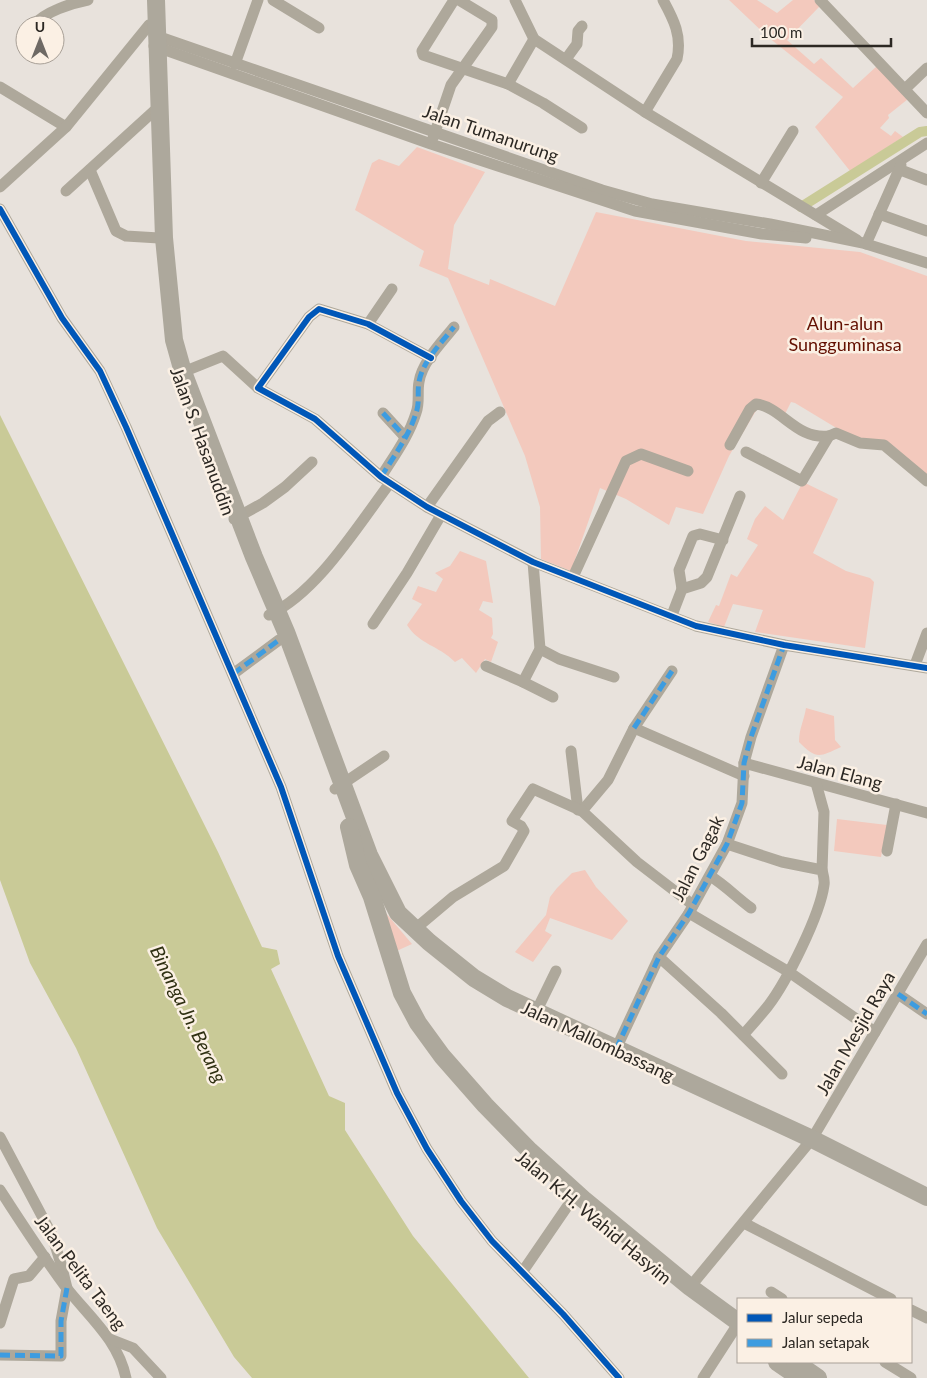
<svg xmlns="http://www.w3.org/2000/svg" width="927" height="1378" font-family="Lato,sans-serif">
	<rect width="100%" height="100%" fill="#e8e2dc"/>
	<g fill="#f3c9bd">
		<polygon points="729,0 757,0 777,13 793,0 814,0 820,6 787,40 814,64 821,58 853,88 877,66 908,99 888,115 889,118 880,128 891,136 895,131 903,137 850,171 815,127 843,97 768,37"/>
		<polygon points="417,147 485,172 454,225 448,269 489,285 490,279 555,306 596,212 746,241 860,252 927,276 927,477 895,447 853,438 795,403 791,402 783,418 760,404 729,456 703,514 676,507 669,525 626,499 600,488 571,571 541,559 540,507 525,456 448,278 419,266 424,251 355,210 372,163 379,159 399,166"/>
		<polygon points="803,482 838,499 813,553 846,571 870,578 874,582 865,648 755,632 763,610 733,604 724,627 708,622 716,605 719,606 731,574 737,577 758,545 747,539 755,519 765,506 783,520"/>
		<path d="M 460,551 L 486,561 L 493,603 L 483,601 L 479,610 L 492,618 L 493,634 L 491,638 L 498,642 L 491,662 L 485,659 L 476,673 L 462,658 L 455,662 C 438,645 420,645 407,625 L 422,604 L 412,599 L 418,586 L 436,592 L 443,579 L 435,573 L 450,566 Z"/>
		<path d="M 806,708 L 834,716 L 835,740 L 841,747 C 819,757 817,760 799,742 C 799,728 804,721 806,708 Z"/>
		<polygon points="837,819 887,825 881,857 834,851"/>
		<polygon points="585,870 596,887 628,921 612,940 550,918 545,931 552,935 533,962 515,952 546,915 550,897 557,888 572,873"/>
		<polygon points="379,905 412,944 392,953"/>
	</g>
	<polygon fill="#c9ca97" points="0,415 218,852 262,947 277,950 280,964 271,969 329,1096 345,1103 345,1130 413,1236 529,1378 252,1378 234,1357 157,1228 76,1048 30,963 0,880"/>
	<g fill="none" stroke-linecap="round" stroke-linejoin="round">
		<polyline stroke="#c9ca97" stroke-width="10" points="801,207 920,132 927,131"/>
		<g stroke="#aea89b" stroke-width="11">
			<polyline points="273,0 319,28"/>
			<polyline points="454,0 422,51 423,55 508,84 543,103 582,128"/>
			<polyline points="515,0 534,39 645,112 857,240"/>
			<polyline points="820,0 927,113"/>
			<path d="M 34,25 C 44,12 72,3 88,0"/>
			<polyline points="154,35 602,190 652,204 770,224 863,243 927,263"/>
			<polyline points="154,46 431,144 635,211 762,234 806,238"/>
			<polyline points="566,59 577,44 578,31 582,26"/>
			<polyline points="235,64 258,0"/>
			<polyline points="508,84 534,39"/>
			<polyline points="0,87 66,127"/>
			<polyline points="905,89 927,68"/>
			<path d="M 645,112 L 677,59 C 682,36 674,20 663,0"/>
			<polyline points="433,138 451,85 492,27 492,20 459,0"/>
			<polyline points="898,169 927,180"/>
			<polyline points="90,170 116,231 126,236 159,238"/>
			<polyline points="761,183 793,131"/>
			<polyline points="0,187 66,127 149,25"/>
			<polyline points="66,191 154,111"/>
			<polyline points="0,209 62,318 100,371 126,427 281,787 338,956 397,1093 427,1149 461,1201 492,1241 563,1314 619,1378"/>
			<polyline points="879,214 927,231"/>
			<polyline points="816,215 927,143"/>
			<polyline points="866,244 901,165"/>
			<polyline points="368,324 392,289"/>
			<polyline points="431,358 368,324 319,309 309,317 258,388 315,419 381,477 427,507 533,562 696,626 784,645 927,668"/>
			<polyline points="183,372 223,356 258,388"/>
			<polyline points="383,413 405,437"/>
			<path d="M 730,445 L 750,409 L 756,404 C 782,407 796,440 829,436"/>
			<polyline points="746,452 802,481 829,436 836,433 860,443 884,445 927,481"/>
			<path d="M 381,477 C 394,456 409,436 416,413 C 420,403 417,392 419,382 C 422,362 442,342 454,327"/>
			<polyline points="427,507 488,421 500,412"/>
			<polyline points="234,519 263,503 285,487 312,462"/>
			<polyline points="573,577 626,461 641,454 688,471"/>
			<polyline points="682,589 679,570 693,536 700,534 723,540"/>
			<path d="M 269,615 C 318,592 358,525 390,483"/>
			<polyline points="672,615 682,589 701,583 707,577 740,496"/>
			<polyline points="373,624 407,573 441,515"/>
			<polyline points="540,649 559,659 614,677"/>
			<polyline points="915,665 927,633"/>
			<polyline points="486,666 523,682 540,649 533,562"/>
			<polyline points="233,674 279,640"/>
			<polyline points="523,682 553,697"/>
			<polyline points="634,728 744,776"/>
			<polyline points="571,751 578,810"/>
			<polyline points="744,763 927,813"/>
			<polyline points="816,783 824,812 822,870"/>
			<polyline points="335,789 384,756"/>
			<polyline points="582,811 608,780 634,728 672,671"/>
			<path d="M 727,844 L 782,862 L 822,870 C 823,874 825,880 824,885 C 820,915 787,981 768,1006 C 760,1016 751,1026 743,1035"/>
			<polyline points="887,851 896,804"/>
			<path d="M 710,876 C 725,885 736,897 751,908"/>
			<polyline points="689,913 789,972 875,1032"/>
			<polyline points="415,929 453,897 504,866 524,831 521,826 512,821 533,789 582,811 637,862 693,905"/>
			<polyline points="659,957 721,1013 782,1074"/>
			<polyline points="898,994 927,1014"/>
			<polyline points="536,1012 556,971"/>
			<polyline points="616,1049 659,957 689,913 727,844 742,803 744,763 751,737 784,645"/>
			<polyline points="0,1137 52,1235 61,1264 67,1288 61,1321 61,1356 0,1355"/>
			<path d="M 0,1190 C 21,1222 42,1255 65,1286 C 88,1316 118,1339 126,1378"/>
			<polyline points="744,1223 891,1299"/>
			<polyline points="523,1271 571,1201"/>
			<polyline points="690,1287 812,1139 927,944"/>
			<polyline points="771,1292 782,1299"/>
			<polyline points="911,1310 927,1318"/>
			<polyline points="0,1323 14,1279 29,1276 45,1257"/>
			<polyline points="110,1339 133,1348 161,1378"/>
			<polyline points="885,1362 911,1378"/>
			<polyline points="703,1378 734,1330"/>
		</g>
		<g stroke="#ada89c" stroke-width="18">
			<polyline points="156,0 164,238 174,340 183,372 254,557 286,632 369,855 398,913 429,942 474,978 507,998 812,1139 927,1197"/>
			<polyline points="349,827 358,865 372,897 402,993 418,1023 442,1056 485,1105 530,1151 583,1199 690,1287 738,1322"/>
			<polyline points="777,1362 800,1378"/>
			<polyline points="795,1362 818,1378"/>
		</g>
		<g stroke="#3d9ce0" stroke-width="5" stroke-dasharray="10 5" stroke-linecap="butt">
			<polyline points="383,413 405,437"/>
			<path d="M 381,477 C 394,456 409,436 416,413 C 420,403 417,392 419,382 C 422,362 442,342 454,327"/>
			<polyline points="233,674 279,640"/>
			<polyline points="634,728 672,671"/>
			<polyline points="898,994 927,1014"/>
			<polyline points="616,1049 659,957 689,913 727,844 742,803 744,763 751,737 784,645"/>
			<polyline points="0,1355 61,1356 61,1321 67,1288"/>
		</g>
		<defs>
			<g id="cycleway">
				<polyline points="0,209 62,318 100,371 126,427 281,787 338,956 397,1093 427,1149 461,1201 492,1241 563,1314 619,1378"/>
				<polyline points="431,358 368,324 319,309 309,317 258,388 315,419 381,477 427,507 533,562 696,626 784,645 927,668"/>
			</g>
		</defs>
		<use href="#cycleway" stroke="#fbf0e4" stroke-width="9"/>
		<use href="#cycleway" stroke="#0057b8" stroke-width="6"/>
	</g>
	<g text-anchor="middle" dominant-baseline="central" stroke-width="5" stroke-linejoin="round" paint-order="stroke">
		<g font-size="18" fill="#2c2823" stroke="#fbf0e4">
			<text transform="translate(491 133) rotate(19)">Jalan Tumanurung</text>
			<text transform="translate(203 441) rotate(70)">Jalan S. Hasanuddin</text>
			<text transform="translate(840 772) rotate(15)">Jalan Elang</text>
			<text transform="translate(697 858) rotate(-63)">Jalan Gagak</text>
			<text transform="translate(855 1033) rotate(-60)">Jalan Mesjid Raya</text>
			<text transform="translate(598 1041) rotate(25)">Jalan Mallombassang</text>
			<text transform="translate(594 1217) rotate(40)">Jalan K.H. Wahid Hasyim</text>
			<text transform="translate(81 1272) rotate(53)">Jalan Pelita Taeng</text>
		</g>
		<g font-size="18" fill="#630f00" stroke="#fbf0e4">
			<text x="845" y="323">Alun-alun<tspan x="845" dy="21">Sungguminasa</tspan></text>
		</g>
		<g font-size="19" font-style="italic" fill="#2f3012" stroke="#fbf0e4">
			<text transform="translate(189 1014) rotate(64)">Binanga Jn. Berang</text>
		</g>
	</g>
	<rect x="737" y="1298" width="175" height="65" fill="#fbf0e4" stroke="#a8a097"/>
	<rect x="747" y="1314" width="25" height="8" fill="#0057b8" stroke="#a8a097"/>
	<text x="782" y="1323" font-size="15" fill="#2c2823">Jalur sepeda</text>
	<rect x="747" y="1339" width="25" height="8" fill="#3d9ce0" stroke="#a8a097"/>
	<text x="782" y="1348" font-size="15" fill="#2c2823">Jalan setapak</text>
	<g transform="translate(40 40)"><circle r="24" fill="#fbf0e4" stroke="#a8a097"/>
	<path d="M0-4L9 19L0 12L-9 19Z" fill="#6e6964"/>
	<text y="-8" font-size="14" font-weight="bold" text-anchor="middle" fill="#2c2823">U</text>
	</g>
	<path d="M752 38v8h139v-8" fill="none" stroke="#2c2823" stroke-width="2.5"/>
	<text x="760" y="38" font-size="15" fill="#2c2823" stroke="#fbf0e4" stroke-width="4" paint-order="stroke">100 m</text>
</svg>
